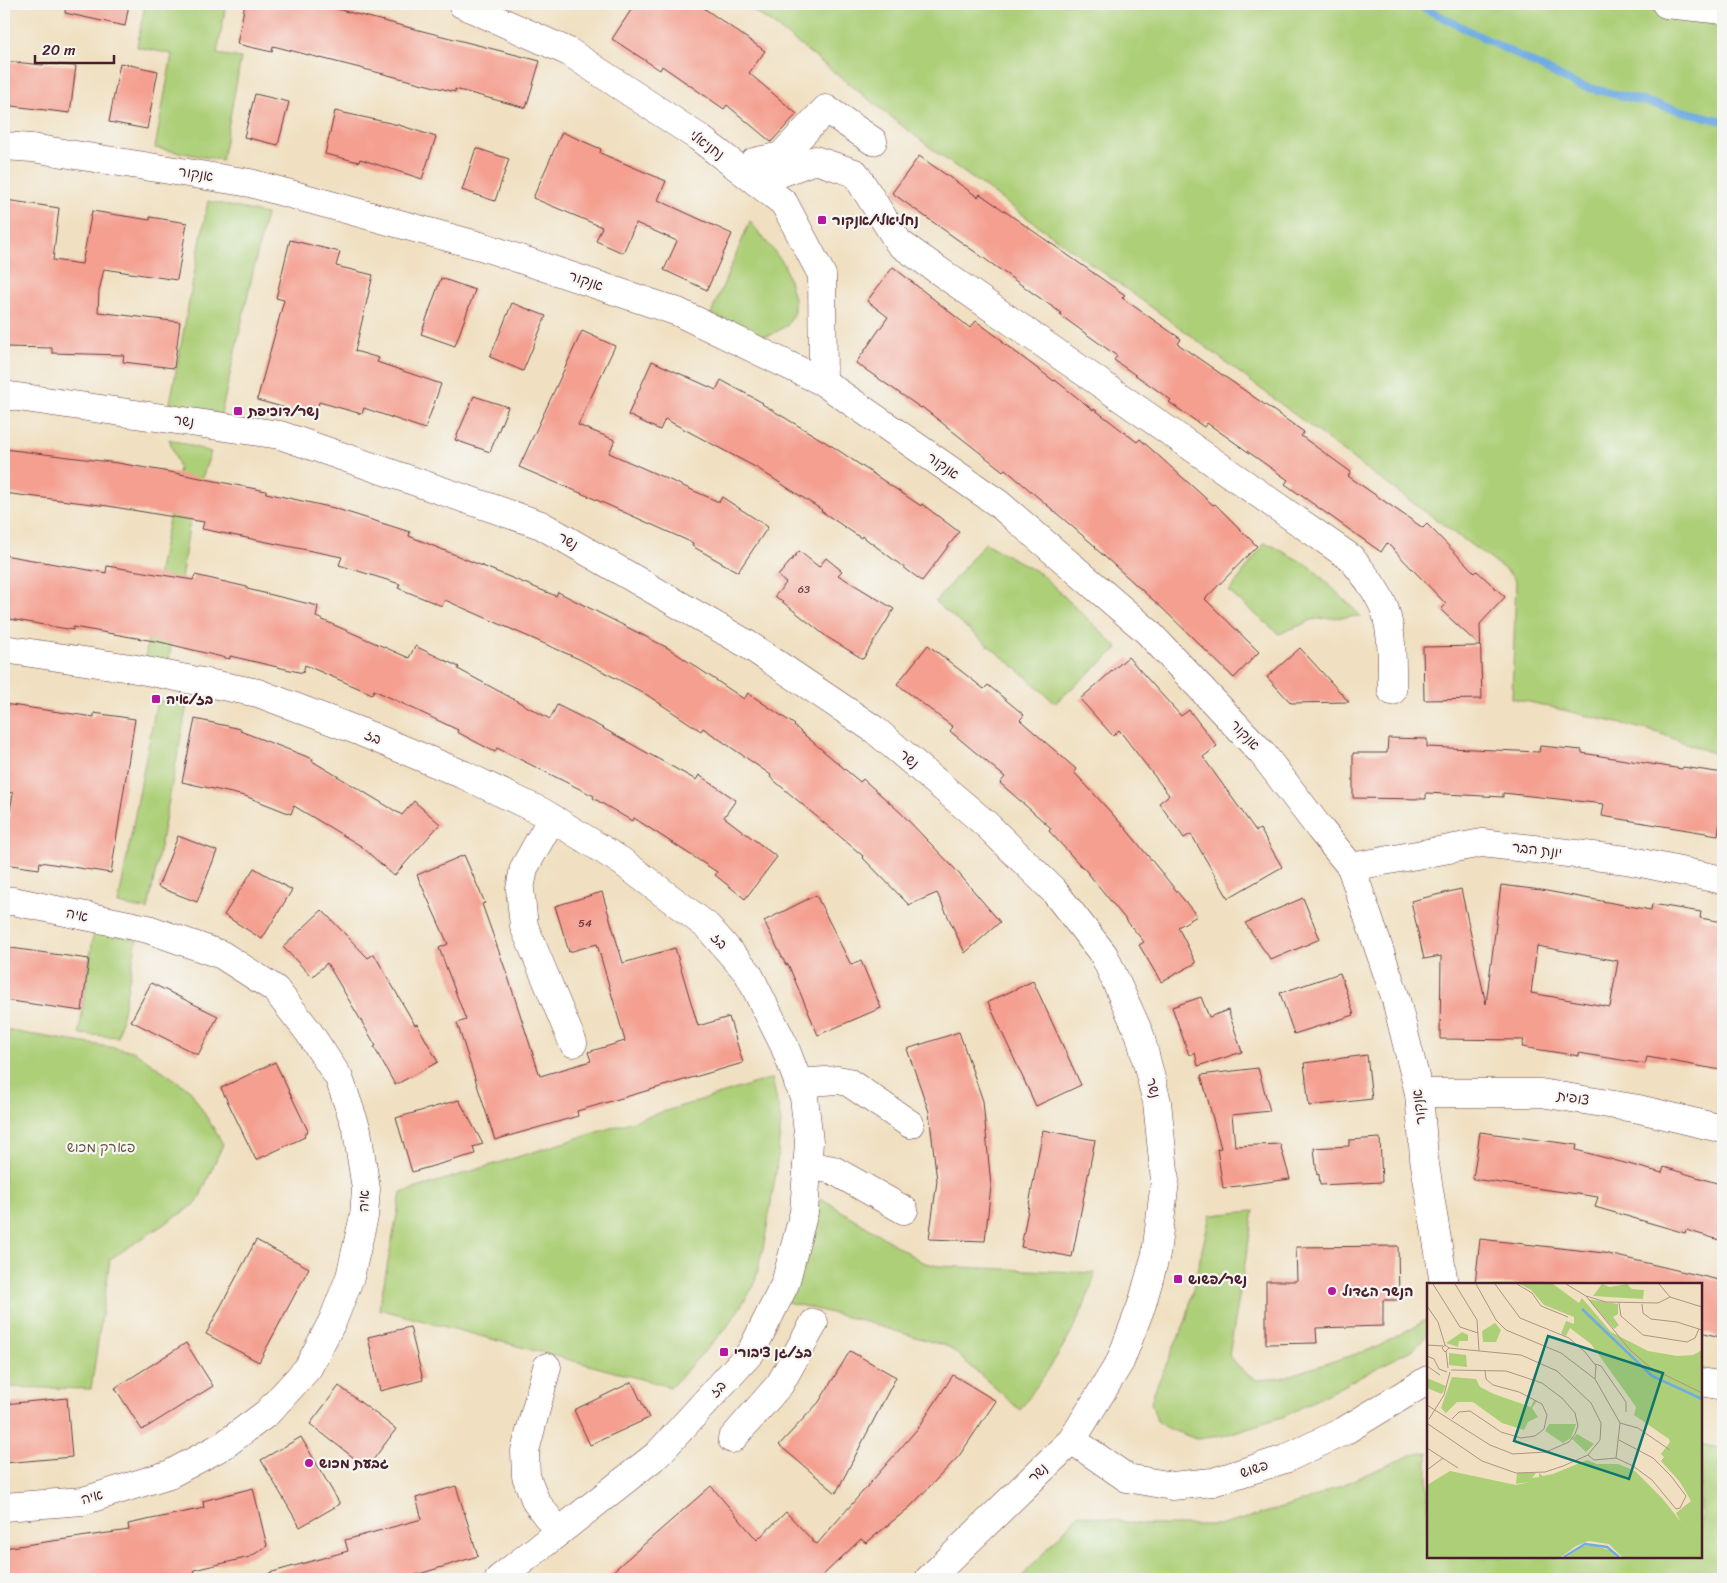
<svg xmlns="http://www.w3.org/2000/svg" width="1727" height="1583" font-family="Sriracha,'Playpen Sans Hebrew',sans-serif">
	<rect width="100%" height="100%" fill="#f6f6f2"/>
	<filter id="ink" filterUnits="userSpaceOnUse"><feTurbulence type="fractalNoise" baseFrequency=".02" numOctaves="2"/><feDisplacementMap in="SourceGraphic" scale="10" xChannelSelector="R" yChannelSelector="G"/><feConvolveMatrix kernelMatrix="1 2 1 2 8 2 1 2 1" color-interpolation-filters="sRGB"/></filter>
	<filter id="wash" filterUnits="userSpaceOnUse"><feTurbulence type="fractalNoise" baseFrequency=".0096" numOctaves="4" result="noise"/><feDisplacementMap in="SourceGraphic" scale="20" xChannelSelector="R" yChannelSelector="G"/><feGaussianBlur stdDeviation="1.12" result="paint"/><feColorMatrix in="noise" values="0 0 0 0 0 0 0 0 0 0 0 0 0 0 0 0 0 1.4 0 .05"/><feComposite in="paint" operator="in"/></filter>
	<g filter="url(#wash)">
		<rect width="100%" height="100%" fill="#f0e0c1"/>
		<g fill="#adcf78" stroke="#7c7752">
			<polygon points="145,4 226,4 217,54 241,58 222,160 155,148 172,54 137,47"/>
			<polygon points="743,4 1723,4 1723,757 1656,732 1512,698 1516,581 1507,571 1365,468 1190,335 937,153 773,24"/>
			<polygon points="208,201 266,214 221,414 170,403"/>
			<polygon points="750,221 784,264 794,298 794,312 787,325 771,335 759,336 711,314"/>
			<polygon points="169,439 211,452 192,507 169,659 143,670 160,565 179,468"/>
			<polygon points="985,543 1041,574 1118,648 1055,703 1016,668 935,602"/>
			<polygon points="1265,543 1270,546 1271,545 1311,567 1361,616 1315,619 1279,634 1229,592"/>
			<polygon points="157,700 187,705 148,910 118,904"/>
			<polygon points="94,930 137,939 118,1037 79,1034"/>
			<polygon points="4,1030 134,1051 190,1090 223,1144 197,1203 110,1259 91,1389 4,1387"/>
			<polygon points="772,1078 781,1121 776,1172 765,1239 754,1286 727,1327 671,1387 379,1309 401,1193"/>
			<path d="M 821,1198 L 922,1262 L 938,1266 L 1095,1273 C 1082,1325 1050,1367 1020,1410 L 949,1347 L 859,1320 L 779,1300 Z"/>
			<polygon points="1254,1211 1229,1355 1241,1369 1256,1380 1281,1378 1375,1348 1428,1319 1428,1334 1415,1348 1285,1416 1222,1436 1196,1439 1169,1429 1157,1421 1151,1402 1154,1392 1186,1320 1210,1215"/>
			<polygon points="1701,1444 1723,1449 1723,1579 1020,1579 1079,1514 1144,1525 1223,1525 1302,1502 1411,1455 1428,1452 1428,1557 1701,1557"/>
		</g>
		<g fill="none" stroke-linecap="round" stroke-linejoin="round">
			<polyline stroke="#70ace1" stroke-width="8" points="1416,4 1577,85 1723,121"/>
		</g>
		<g id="blocks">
			<g fill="#f49f8f" fill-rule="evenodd">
				<polygon points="66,4 129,4 125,26 65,13"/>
				<polygon points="245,4 317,4 540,61 526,108 455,89 455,92 273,46 272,52 237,44"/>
				<polygon points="635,4 698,4 765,51 749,73 797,114 771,142 727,105 724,109 662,66 660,70 612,39"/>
				<polygon points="4,61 43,65 44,63 76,66 70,113 4,105"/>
				<polygon points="120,63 158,71 147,129 109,122"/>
				<polygon points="255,94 289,102 278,145 244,137"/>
				<polygon points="335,111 399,125 436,137 422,179 360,159 359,162 325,154"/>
				<polygon points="562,132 601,149 600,153 666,181 658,200 732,234 707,290 664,270 677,241 636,223 623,253 596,241 602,227 533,198"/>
				<polygon points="476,148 509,159 495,201 462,190"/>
				<polygon points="919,156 978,197 980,194 1125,295 1122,298 1181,339 1178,344 1304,432 1301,436 1351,472 1348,476 1423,528 1427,524 1475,573 1477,571 1505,597 1480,624 1482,699 1424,700 1423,647 1480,646 1441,610 1446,604 1387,543 1381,552 1285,484 1288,480 1207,423 1204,427 1169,402 1171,400 1114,360 1117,356 1060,315 1061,313 892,193"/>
				<polygon points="6,200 59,208 53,260 82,264 92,211 150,220 150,217 187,223 177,280 104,269 99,291 98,312 180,322 174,368 123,362 124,355 52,353 52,348 4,347 4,215"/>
				<polygon points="290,240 340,252 336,266 373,275 355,351 379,358 377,362 441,384 425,429 364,408 362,414 319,402 315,416 257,400 284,300 276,298"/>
				<polygon points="893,267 970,328 976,321 1003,341 1002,342 1054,381 1055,380 1093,410 1094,409 1137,442 1140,439 1213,505 1215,504 1257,546 1205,599 1259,652 1234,678 1162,608 1095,548 1096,547 1005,469 1003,471 922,407 921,408 856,363 888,317 867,301"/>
				<polygon points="441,278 475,290 455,346 421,334"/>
				<polygon points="512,303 546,316 523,371 490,357"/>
				<polygon points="582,331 615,346 578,425 615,440 609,453 719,502 722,497 768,527 738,572 692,546 693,543 590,497 519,467"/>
				<polygon points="652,361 716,390 721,380 763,403 762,404 832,446 921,506 922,504 959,532 922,581 862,536 861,538 821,511 822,510 757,468 665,419 660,430 628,415"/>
				<polygon points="474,396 508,407 490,452 455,440"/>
				<polygon points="4,449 118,463 175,473 266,491 266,493 334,508 410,532 409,536 556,596 558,592 668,648 744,699 748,693 795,725 794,726 860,782 863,779 900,812 955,869 1000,922 965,953 937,893 909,905 862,857 863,856 770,777 771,775 703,728 701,731 644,693 579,659 445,600 442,606 398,588 400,584 339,565 342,557 202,529 204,522 108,506 4,493"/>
				<polygon points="799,551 819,567 826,558 842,571 838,575 894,609 863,659 827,637 775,596 786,583 778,576"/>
				<polygon points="4,555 106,573 107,566 193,580 195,575 247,587 247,589 318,606 316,617 409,658 415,646 459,667 458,669 550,719 557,705 599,726 696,780 699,775 736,800 724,817 777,857 745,899 715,875 717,872 634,818 632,821 593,798 594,796 497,748 495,752 457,732 458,730 374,690 372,694 305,665 303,673 230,656 230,659 160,642 73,627 73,630 4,618"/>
				<polygon points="928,645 984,689 988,685 1024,715 1020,720 1076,769 1074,772 1126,829 1197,916 1178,927 1196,963 1161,982 1139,945 1144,942 1083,867 1082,867 1049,831 1051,828 1000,783 1005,777 950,731 953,727 897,684"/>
				<polygon points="1300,648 1349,702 1291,703 1267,677"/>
				<polygon points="1128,657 1181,716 1189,710 1217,746 1203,757 1256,831 1260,829 1282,867 1228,898 1191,834 1184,838 1159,803 1169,795 1119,730 1113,736 1080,699"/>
				<polygon points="4,704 94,717 94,713 135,719 111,873 40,862 39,869 4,864 4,849 13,793 4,792"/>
				<polygon points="195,719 241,729 240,731 313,759 312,761 402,815 414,801 440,824 394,876 361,846 294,806 291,814 245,796 182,782"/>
				<polygon points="1388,738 1427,739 1427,747 1539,752 1540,746 1582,750 1582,753 1682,769 1683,767 1723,773 1723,800 1718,835 1602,816 1604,804 1503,793 1503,797 1426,793 1426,799 1353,798 1353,753 1387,753"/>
				<polygon points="178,836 217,851 197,902 158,887"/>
				<polygon points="464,855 485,903 482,904 508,977 540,1076 591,1061 588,1052 625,1041 597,944 569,952 555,906 602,892 623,963 675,948 698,1026 729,1017 743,1063 577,1111 578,1116 495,1140 457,1023 466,1020 439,948 448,944 417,875"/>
				<polygon points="254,868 292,890 262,939 224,915"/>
				<path d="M 1501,885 L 1541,890 L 1651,910 L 1652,904 L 1701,912 L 1700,918 L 1723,922 L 1723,1060 L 1721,1070 L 1647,1057 L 1645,1064 L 1579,1053 L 1579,1056 L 1522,1047 L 1524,1040 L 1440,1039 L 1441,956 L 1424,959 L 1411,901 L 1461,889 L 1486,1004 ZM 1537,946 L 1618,961 L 1610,1007 L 1531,993 Z"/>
				<polygon points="816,895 851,965 861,961 881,1008 818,1035 788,964 786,965 764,921"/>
				<polygon points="1303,898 1320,939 1271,960 1245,923"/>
				<polygon points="322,910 368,958 374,954 415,1025 417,1024 438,1062 395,1085 374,1047 376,1046 327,963 312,977 283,947"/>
				<polygon points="4,947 89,959 82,1011 4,1000"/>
				<polygon points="1340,973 1354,1015 1294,1034 1280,993"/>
				<polygon points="1033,981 1081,1085 1036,1106 988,1002"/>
				<polygon points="151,983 218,1016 198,1055 131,1021"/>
				<polygon points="1201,997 1209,1017 1228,1010 1242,1052 1198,1066 1195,1053 1189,1055 1172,1007"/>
				<polygon points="959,1032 983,1101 991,1186 985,1241 929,1239 937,1181 929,1112 907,1049"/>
				<polygon points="1367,1055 1372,1099 1309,1106 1304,1063"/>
				<polygon points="275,1062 308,1131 304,1134 305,1137 256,1160 221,1088"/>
				<polygon points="1258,1068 1270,1111 1232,1115 1235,1146 1280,1144 1290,1179 1223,1188 1217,1149 1221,1148 1201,1075"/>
				<polygon points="459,1100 483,1144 473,1147 475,1154 412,1172 396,1118"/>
				<polygon points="1043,1130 1095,1140 1072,1257 1021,1247"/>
				<polygon points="1480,1132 1577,1145 1576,1150 1662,1173 1664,1167 1723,1185 1723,1241 1686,1230 1685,1233 1595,1207 1598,1197 1473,1179"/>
				<polygon points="1380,1138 1382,1182 1320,1185 1319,1174 1317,1175 1314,1148 1349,1146 1349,1140"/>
				<polygon points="1480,1239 1604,1253 1723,1281 1723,1338 1701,1332 1701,1284 1475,1284"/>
				<polygon points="256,1240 309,1268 259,1362 206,1334"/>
				<polygon points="1398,1246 1399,1300 1383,1300 1383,1326 1316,1328 1317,1343 1266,1344 1266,1281 1297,1281 1296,1247"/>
				<polygon points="410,1327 423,1380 380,1391 368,1337"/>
				<polygon points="186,1343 213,1386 142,1430 115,1388"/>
				<polygon points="850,1351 896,1377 836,1493 779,1445 819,1402"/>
				<polygon points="953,1375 996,1401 959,1456 910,1507 866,1543 861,1539 819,1579 604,1579 711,1486 757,1540 786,1512 812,1540 812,1541 817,1544 919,1427"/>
				<polygon points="632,1382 649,1418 590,1445 574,1410"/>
				<polygon points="339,1386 396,1429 367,1468 310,1424"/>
				<polygon points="67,1398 72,1457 4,1463 4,1404"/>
				<polygon points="301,1437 340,1504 300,1527 261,1460"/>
				<polygon points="456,1486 478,1556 403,1579 270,1579 269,1573 348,1551 345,1540 422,1519 416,1498"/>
				<polygon points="253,1488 267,1546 250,1557 194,1570 196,1579 4,1579 4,1548 129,1530 128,1524 204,1508 203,1501"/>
			</g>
		</g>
	</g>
	<g filter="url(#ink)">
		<use href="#blocks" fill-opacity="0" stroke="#633c42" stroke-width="1"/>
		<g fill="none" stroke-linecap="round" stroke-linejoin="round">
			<defs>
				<g id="minor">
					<polyline points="462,4 569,52 698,137 784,203 822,275 823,382"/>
					<polyline points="1666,4 1723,10"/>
					<polyline points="4,146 32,148 250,183 484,247 678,312 823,382 999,504 1147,631 1262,753 1320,829 1351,867 1395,996 1419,1093 1424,1158 1444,1284"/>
					<polyline points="754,162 781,156 826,109 873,141"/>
					<path d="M 757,182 L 815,160 L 855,173 L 899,243 L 1351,558 C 1364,574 1378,591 1385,610 C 1393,636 1392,664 1392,691"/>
					<polyline points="4,395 280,435 541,525 747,644 875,730 987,825 1054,891 1104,955 1140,1035 1157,1102 1165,1181 1156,1254 1142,1304 1120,1362 1072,1440 929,1579"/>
					<polyline points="4,649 131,668 258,693 361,732 464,775 542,812 621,861 707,926 748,973 784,1045 804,1097 809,1142 804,1212 785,1284 751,1352 658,1454 499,1579"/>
					<polyline points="552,818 524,868 520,889 524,926 573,1043"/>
					<polyline points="1351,867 1482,843 1627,860 1723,880"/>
					<polyline points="4,901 13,901 148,929 222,955 275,989 308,1031 339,1078 357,1130 366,1189 364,1216 350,1277 333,1320 308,1368 267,1413 224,1445 170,1474 83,1501 4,1507"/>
					<polyline points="798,1083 838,1080 848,1082 910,1124"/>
					<polyline points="1419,1093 1541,1093 1639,1109 1723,1129"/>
					<polyline points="807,1165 833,1170 904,1210"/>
					<polyline points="547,1367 525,1451 526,1476 536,1502 559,1532"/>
					<polyline points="1701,1382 1723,1386"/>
					<polyline points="732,1439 780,1384 814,1323"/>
					<polyline points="1072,1440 1127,1478 1172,1486 1213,1482 1285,1459 1344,1431 1428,1380"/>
				</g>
			</defs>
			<use href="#minor" stroke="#633c42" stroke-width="29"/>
			<use href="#minor" stroke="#fff" stroke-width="28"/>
		</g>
	</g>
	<g fill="#b5179e" stroke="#f6f6f2" stroke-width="2">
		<rect x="817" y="215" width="10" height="10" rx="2.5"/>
		<rect x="233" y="406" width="10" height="10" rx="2.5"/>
		<rect x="151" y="694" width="10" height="10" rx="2.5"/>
		<rect x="1173" y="1274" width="10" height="10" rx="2.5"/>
		<circle cx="1332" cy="1291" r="5"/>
		<rect x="719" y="1347" width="10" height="10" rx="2.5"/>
		<circle cx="309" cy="1463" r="5"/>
	</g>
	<g text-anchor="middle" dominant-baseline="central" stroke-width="4.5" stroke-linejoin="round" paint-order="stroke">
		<g font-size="11" fill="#743f44">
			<text x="804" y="589">63</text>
			<text x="585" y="923">54</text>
		</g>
		<g font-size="14" fill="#4a1f2b" stroke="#f6f6f2">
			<text transform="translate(707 145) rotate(36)">נחניאלי</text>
			<text transform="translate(196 174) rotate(9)">אנקור</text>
			<text transform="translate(586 281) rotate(19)">אנקור</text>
			<text transform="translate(184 421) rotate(8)">נשר</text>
			<text transform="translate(943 466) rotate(35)">אנקור</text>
			<text transform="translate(568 541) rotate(30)">נשר</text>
			<text transform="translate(1245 735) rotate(46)">אנקור</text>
			<text transform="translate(373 737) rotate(23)">בז</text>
			<text transform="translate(909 759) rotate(41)">נשר</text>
			<text transform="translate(1537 850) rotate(7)">יונת הבר</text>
			<text transform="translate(77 915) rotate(12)">איה</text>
			<text transform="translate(719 941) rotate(48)">בז</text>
			<text transform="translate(1153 1088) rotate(76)">נשר</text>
			<text transform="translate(1573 1098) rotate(9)">צופית</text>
			<text transform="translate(1419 1107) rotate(-97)">אנקור</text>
			<text transform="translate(364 1201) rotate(-87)">איה</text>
			<text transform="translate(718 1389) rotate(-48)">בז</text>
			<text transform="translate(1254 1469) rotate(-18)">פשוש</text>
			<text transform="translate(1038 1473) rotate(-44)">נשר</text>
			<text transform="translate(92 1497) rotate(-15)">איה</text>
		</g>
		<g font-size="14" font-weight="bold" fill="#4a1f2b" stroke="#f6f6f2" text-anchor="start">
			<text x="832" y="220">נחליאלי/אנקור</text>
			<text x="248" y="411">נשר/דוכיפת</text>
			<text x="166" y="699">בז/איה</text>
			<text x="1188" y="1279">נשר/פשוש</text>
			<text x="1342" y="1291">הנשר הגדול</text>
			<text x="734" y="1352">בז/גן ציבורי</text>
			<text x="319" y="1463">גבעת מכוש</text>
		</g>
		<g font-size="14" fill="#685442" stroke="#f6f6f2">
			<text x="101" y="1147">פארק מכוש</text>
		</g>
	</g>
	<g transform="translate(1427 1283)">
		<rect width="275" height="275" fill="#f0e0c1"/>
		<path d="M 93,1 L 126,1 L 152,20 L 155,15 L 184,49 L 221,68 L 250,73 L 266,72 L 275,67 L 275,274 L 195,274 L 182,261 L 162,258 L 149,263 L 134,274 L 0,274 L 0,202 L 23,188 L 89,202 L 102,199 L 89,201 L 90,190 L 109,190 L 105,195 L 112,194 L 112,190 L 116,193 L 126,191 L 160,177 L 170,181 L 191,181 L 208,188 L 235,215 L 254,239 L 249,230 L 264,218 L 253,199 L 234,178 L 237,174 L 234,171 L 243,159 L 242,156 L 207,132 L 209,124 L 164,61 L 143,45 L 139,53 L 134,51 L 139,38 L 147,41 L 147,34 L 117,22 L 104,7 ZM 175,1 L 183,4 L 200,1 L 205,6 L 217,7 L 216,16 L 166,13 ZM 161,16 L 191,21 L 191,31 L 186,34 L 192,42 L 187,46 ZM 68,40 L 74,47 L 69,59 L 56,59 L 55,48 ZM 35,49 L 41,52 L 41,58 L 32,58 L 31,64 L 19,60 ZM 22,70 L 39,72 L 40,84 L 22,82 ZM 25,94 L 49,96 L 53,104 L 67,111 L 104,124 L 107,117 L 110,118 L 105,125 L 111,134 L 101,139 L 97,147 L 75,140 L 46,119 L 30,119 L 19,130 L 14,125 ZM 0,95 L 19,103 L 15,111 L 0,105 ZM 122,141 L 149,141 L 144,155 L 136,160 L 118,148 ZM 150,151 L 167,161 L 159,169 L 145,156 ZM 166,262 L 182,267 L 190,274 L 140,274 L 156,263 Z" fill="#adcf78"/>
		<path fill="none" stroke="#70ace1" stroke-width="2.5" d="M 155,26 L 225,93 L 275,116M 137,274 L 158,261 L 180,264 L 192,274"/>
		<path fill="none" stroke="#ae9385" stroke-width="1" d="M 6,1 L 33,44 L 51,50M 28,1 L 50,37 L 52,68M 49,1 L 69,37 L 79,47 L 134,70 L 168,96 L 193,140 L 189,175M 68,1 L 93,35 L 142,55 L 158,69 L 169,83 L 168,96M 90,1 L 105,10 L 114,23 L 141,34M 139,1 L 159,13 L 179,19 L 231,20 L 243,14M 232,1 L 243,14 L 275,24M 159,13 L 203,67 L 224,85 L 275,110M 192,20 L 194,33 L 216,52 L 260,59 L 268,55 L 272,46M 215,21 L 216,30 L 224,36 L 250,39 L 275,47M 0,23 L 11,39 L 18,62M 0,62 L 16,63M 19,68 L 21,85M 0,73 L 7,76 L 12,86 L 20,89M 168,81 L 174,83 L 199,119 L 199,129M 0,83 L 13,92M 0,122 L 63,162 L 86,171 L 119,169 L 142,159 L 148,151 L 151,143 L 148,130 L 135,115 L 115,100 L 79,88 L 24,87M 2,136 L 17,112 L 23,89M 25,136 L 32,129 L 43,128 L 74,149 L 94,155 L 108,153 L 117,146 L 120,132 L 115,121 L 92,109 L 66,102 L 59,96 L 58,87M 193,140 L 211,145 L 243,167M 1,141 L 55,178 L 89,190 L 118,189 L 136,183 L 161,172 L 173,157 L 174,140 L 164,120 L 130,88 L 94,72 L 22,65 L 18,62 L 15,65 L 18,69 L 22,65M 0,165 L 31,185M 161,172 L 167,177 L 189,175 L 206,183 L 225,197 L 249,226 L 253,225 L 259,213 L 244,193 L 226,175 L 192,157M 0,187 L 16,175"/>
		<path fill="#0f766e" fill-opacity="0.15" stroke="#0f766e" stroke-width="2.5" d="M 121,53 L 236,90 L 202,196 L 87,158 Z"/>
		<rect width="275" height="275" fill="none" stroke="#4a1f2b" stroke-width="2.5"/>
	</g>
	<rect width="1727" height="1583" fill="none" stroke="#f6f6f2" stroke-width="20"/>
	<path d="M35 55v8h79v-8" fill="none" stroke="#4a1f2b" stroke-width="2.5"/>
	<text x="42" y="55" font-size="15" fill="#4a1f2b" stroke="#f6f6f2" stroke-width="4" paint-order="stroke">20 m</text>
</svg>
